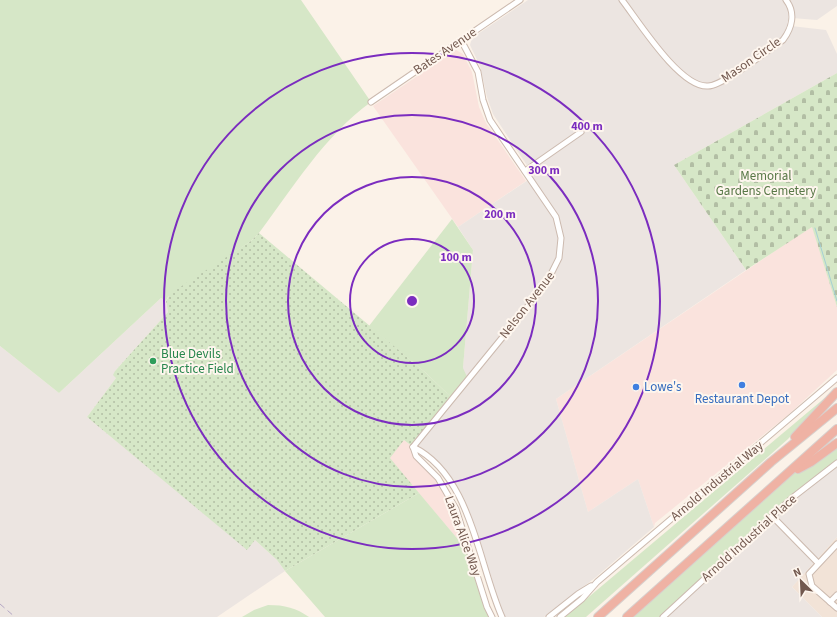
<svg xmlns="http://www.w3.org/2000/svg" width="837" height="617" font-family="'Source Sans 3',sans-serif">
	<defs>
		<pattern id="cemetery-stones" width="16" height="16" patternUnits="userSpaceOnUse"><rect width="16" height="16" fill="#d6e7c7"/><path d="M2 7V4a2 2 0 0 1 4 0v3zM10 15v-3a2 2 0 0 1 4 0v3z" fill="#b2bea4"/></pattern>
		<pattern id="park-dots" width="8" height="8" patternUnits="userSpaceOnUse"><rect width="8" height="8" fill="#d6e7c7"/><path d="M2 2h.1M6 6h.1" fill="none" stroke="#b2bea4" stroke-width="1.8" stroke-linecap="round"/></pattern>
	</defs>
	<rect width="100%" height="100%" fill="#fbf2e8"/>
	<polygon fill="#f2e3d7" points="837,537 837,617 822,617 792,587"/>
	<g fill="#fae3dd">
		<polygon points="456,50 463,54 472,72 479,107 486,123 526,181 458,227 373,106"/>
		<polygon points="812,226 837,307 837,370 788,415 655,523 654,527 638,479 588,512 556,399"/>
		<polygon points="404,440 413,447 416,456 446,489 467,541 461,543 389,458"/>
	</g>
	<g fill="#ece5e1">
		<polygon points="528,0 837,0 837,6 817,20 792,18 791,26 826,30 837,54 837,73 674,165 746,270 556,399 588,512 638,479 654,527 596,577 544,617 504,617 496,598 491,576 484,570 462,500 433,461 413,447 463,368 473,250 458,227 534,176 493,114 487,97 480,66 470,45 472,38"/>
		<polygon points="161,298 166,301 168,312 115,371 116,378 87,417 247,549 255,540 277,560 285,571 217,617 0,617 0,346 59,393"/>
		<polygon points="837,463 837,537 792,587 822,617 663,617 739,547"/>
	</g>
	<g fill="#d6e7c7">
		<path d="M 0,0 L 301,0 L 371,102 C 324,136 293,188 259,233 L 251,241 L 168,297 L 166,301 L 161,298 L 59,393 L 0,346 Z"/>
		<polygon points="452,219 473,250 463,368 468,379 453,399 426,373 369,326"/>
		<polygon points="833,391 788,439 586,617 565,617"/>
		<polygon points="837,443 837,463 807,486 663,617 626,617 788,473"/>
		<polygon points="419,493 461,543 467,541 492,617 325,617 285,571"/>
		<path d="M 268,605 C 285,605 296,608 309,617 L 242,617 L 254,610 Z"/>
	</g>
	<polygon fill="url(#cemetery-stones)" points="837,73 837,307 812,227 746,270 674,165"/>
	<polygon fill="url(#park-dots)" points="259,233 426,373 453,399 413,447 404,440 390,458 419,493 285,571 277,560 255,540 247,550 87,417 116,378 113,375 115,371 168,312 166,301 171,293 251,241"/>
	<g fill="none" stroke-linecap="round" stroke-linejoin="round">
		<polyline stroke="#a5d0d4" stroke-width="1" points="815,228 837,301"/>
		<defs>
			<g id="minor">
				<path d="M 622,0 C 639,22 680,88 708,86 C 723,86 768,50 783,40 C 792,28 796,13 786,0"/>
				<polyline points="371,102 520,0"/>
				<polyline points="525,171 581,132"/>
				<polyline points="413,447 546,284 559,258 561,238 556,217 490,120 483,100 478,72 461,40"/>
				<path d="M 413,447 C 471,475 478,563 502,617"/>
				<polyline points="413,447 416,456 438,478 456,509 487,607 492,617"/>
				<polyline points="772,516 818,563"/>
				<polyline points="837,544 809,574 812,586 837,608"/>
				<polyline points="830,602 837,595"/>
				<polyline points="549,617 578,594 591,586"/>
				<polyline points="560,617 582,599 597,582 837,378"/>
				<polyline points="663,617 792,498 837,463"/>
			</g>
			<g id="highway">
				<polyline points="795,437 837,392"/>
				<polyline points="798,469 811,462 837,443"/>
				<polyline points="598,617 771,462 837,408"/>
				<polyline points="627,617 837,429"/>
			</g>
		</defs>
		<use href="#minor" stroke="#ccbaaf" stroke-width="7"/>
		<use href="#highway" stroke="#d8d0cd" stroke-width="10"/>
		<use href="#minor" stroke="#fff" stroke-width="5"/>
		<use href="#highway" stroke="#efb2a4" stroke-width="8"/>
		<polyline stroke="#b4a7c4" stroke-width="1" stroke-dasharray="6 4" stroke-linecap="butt" points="0,604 15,617"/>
	</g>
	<g fill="none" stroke="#7b2cbf" stroke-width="2">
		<circle cx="412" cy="301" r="62"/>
		<circle cx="412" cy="301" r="124"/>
		<circle cx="412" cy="301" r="186"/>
		<circle cx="412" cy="301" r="248"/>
	</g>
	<circle fill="#2e9e5b" stroke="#fef6ee" stroke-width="1.5" cx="153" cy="361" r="4"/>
	<g fill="#3f7fe0" stroke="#fef6ee" stroke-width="1.5">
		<circle cx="742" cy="385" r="4"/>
		<circle cx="636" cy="387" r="4"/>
	</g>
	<g text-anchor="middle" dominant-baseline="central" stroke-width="4" stroke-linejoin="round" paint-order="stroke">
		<g font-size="13" fill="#72584e" stroke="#fef6ee">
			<text transform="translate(445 51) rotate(-34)">Bates Avenue</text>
			<text transform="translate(751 60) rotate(-35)">Mason Circle</text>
			<text transform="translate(527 305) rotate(-52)">Nelson Avenue</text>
			<text transform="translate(717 481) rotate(-40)">Arnold Industrial Way</text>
			<text transform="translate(463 536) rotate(70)">Laura Alice Way</text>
			<text transform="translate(749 538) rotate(-42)">Arnold Industrial Place</text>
		</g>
		<g font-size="13" fill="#587847" stroke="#fef6ee">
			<text x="766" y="176">Memorial<tspan x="766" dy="15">Gardens Cemetery</tspan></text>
		</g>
		<g font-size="13" fill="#27864d" stroke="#fef6ee" text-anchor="start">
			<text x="161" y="354">Blue Devils<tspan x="161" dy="15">Practice Field</tspan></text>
		</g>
		<g font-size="13" fill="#366cbe" stroke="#fef6ee" text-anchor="start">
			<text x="644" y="387">Lowe's</text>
			<text x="742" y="399" text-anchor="middle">Restaurant Depot</text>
		</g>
	</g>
	<circle cx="412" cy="301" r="6" fill="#7b2cbf" stroke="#fef6ee" stroke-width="2"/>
	<g font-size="12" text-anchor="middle" font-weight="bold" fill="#7b2cbf" stroke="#fef6ee" stroke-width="4" stroke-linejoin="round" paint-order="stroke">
		<text x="587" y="130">400 m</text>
		<text x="544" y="174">300 m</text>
		<text x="500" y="218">200 m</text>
		<text x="456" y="261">100 m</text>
	</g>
	<g transform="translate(801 581) rotate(336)" stroke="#fef6ee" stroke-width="3" paint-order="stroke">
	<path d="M0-3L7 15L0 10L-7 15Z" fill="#72584e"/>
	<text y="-6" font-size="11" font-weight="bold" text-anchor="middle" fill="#72584e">N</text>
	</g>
</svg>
